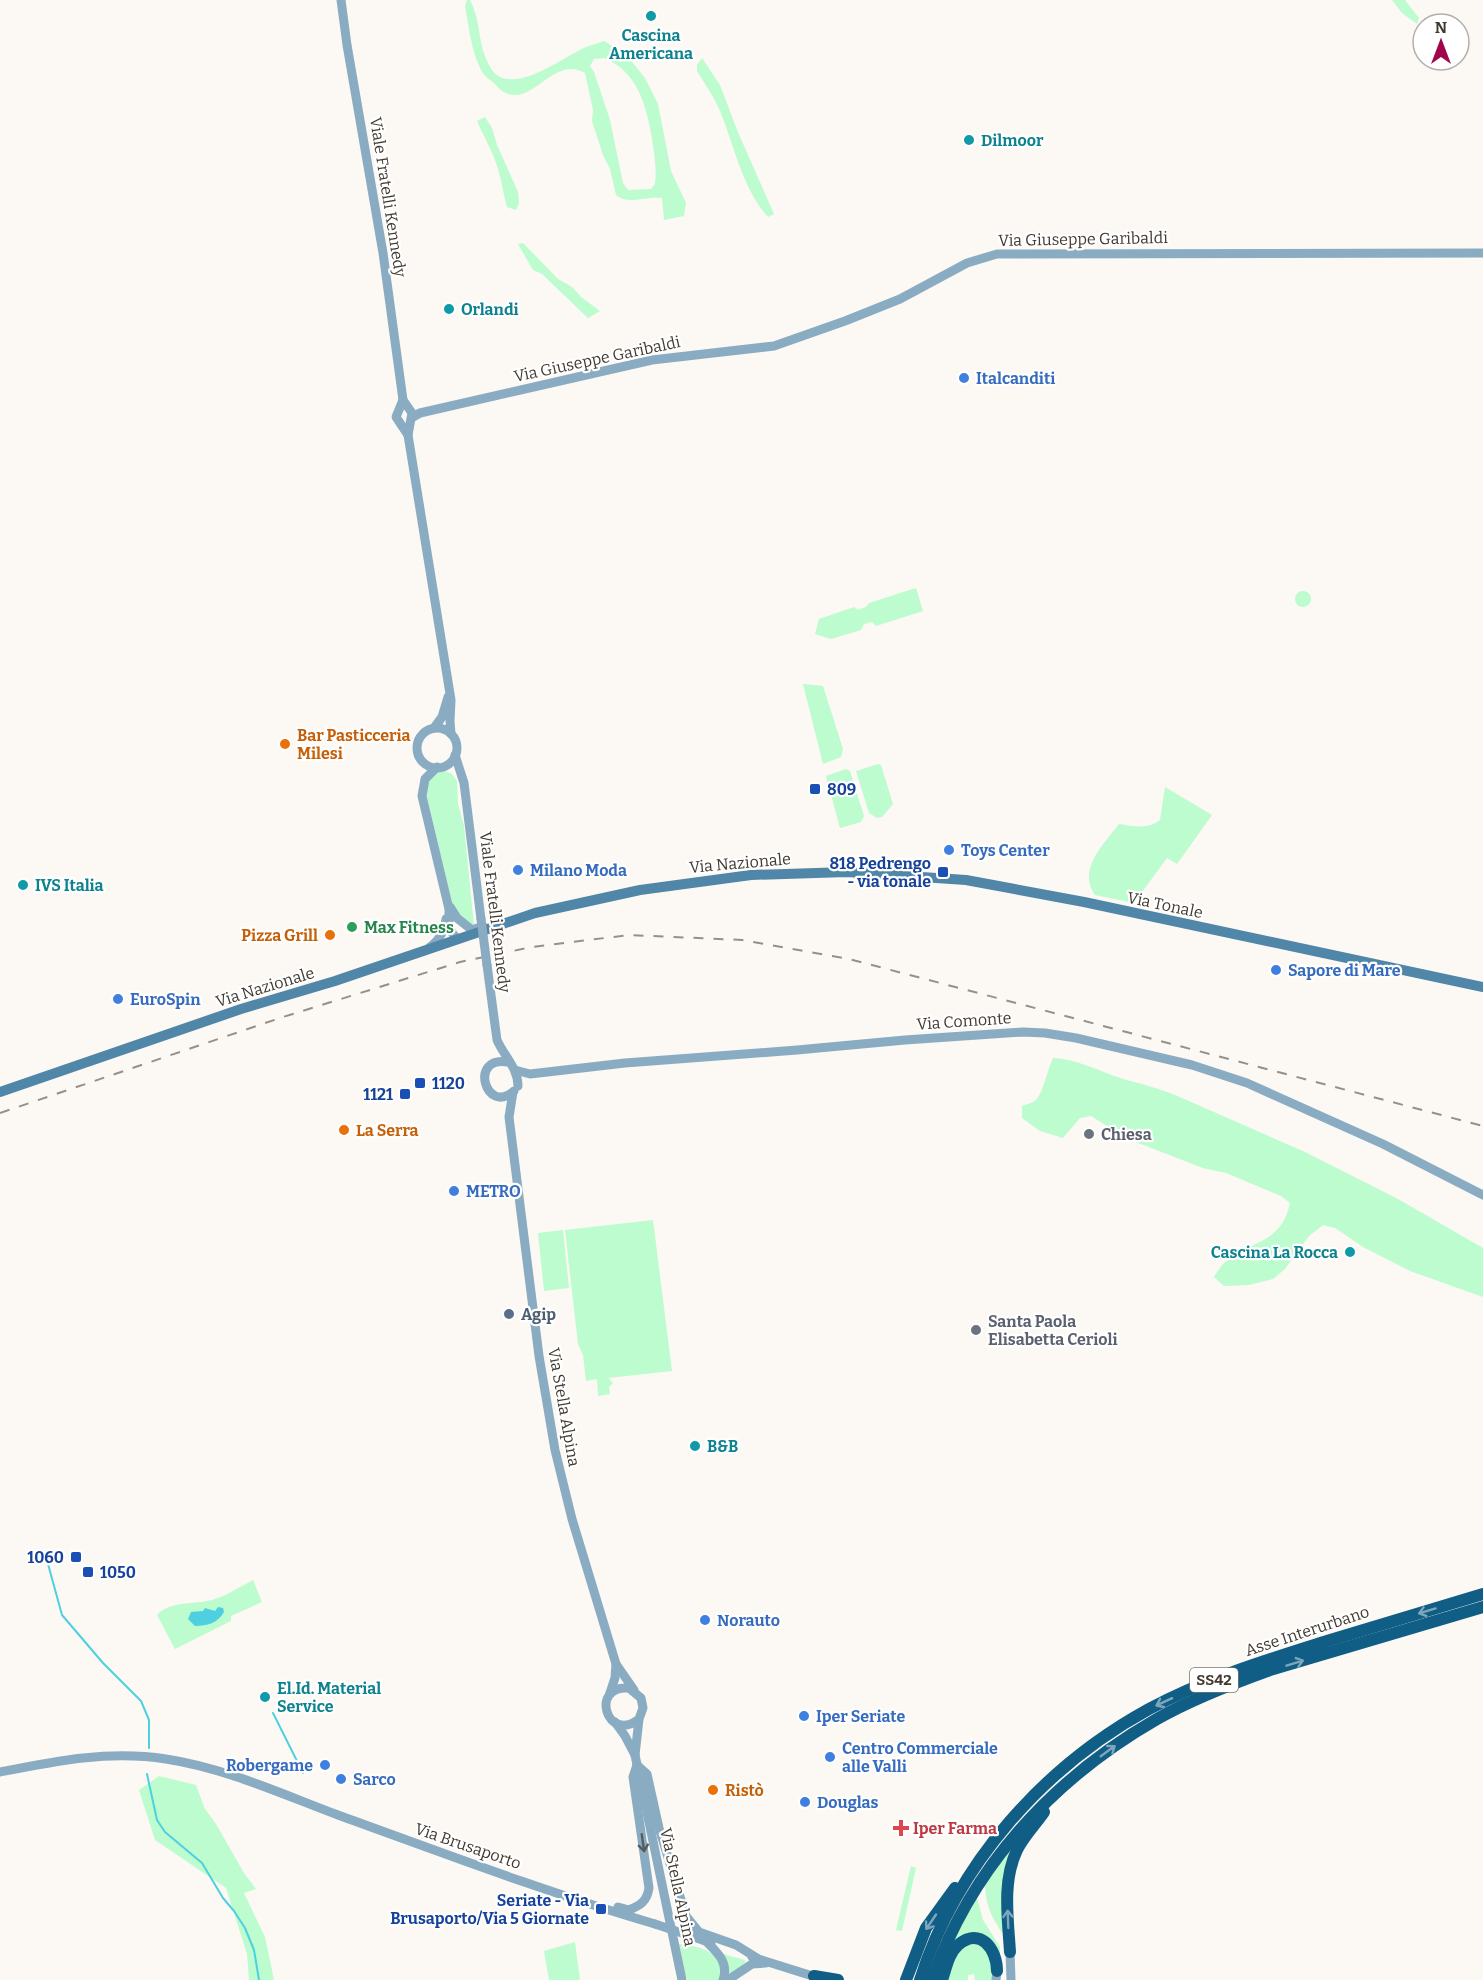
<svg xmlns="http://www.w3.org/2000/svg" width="1483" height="1980" font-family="Bitter,serif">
	<rect width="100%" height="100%" fill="#fcf8f3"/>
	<g fill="#bcfcce" fill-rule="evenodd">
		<path d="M 467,0 L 470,0 C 480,18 478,40 486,59 C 489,65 493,74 500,77 C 525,88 563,57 586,47 C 592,45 598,43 604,41 L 625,53 L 645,78 L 658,104 L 671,171 L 686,203 L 684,216 L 664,220 L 662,198 C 646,195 630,206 616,195 L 610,169 L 603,155 L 592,121 L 593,110 L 585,73 C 554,54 532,108 504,92 C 500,90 497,86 494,83 C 489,79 483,75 481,70 C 471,50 469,27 465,6 ZM 604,58 C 638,72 646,105 652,138 C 654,154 657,168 655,184 L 651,189 L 628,190 L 623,183 L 610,120 L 594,72 L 590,66 L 594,59 Z"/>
		<polygon points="1392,0 1405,0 1419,18 1417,24 1402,13"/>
		<path d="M 702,58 L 720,85 L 737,130 L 774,214 L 768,217 C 743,190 734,145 720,111 C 714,97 705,84 697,71 L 697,65 Z"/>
		<path d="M 485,117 L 492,128 L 497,145 L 518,192 L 519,203 L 516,210 L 507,207 C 503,194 502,182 498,169 C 493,152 484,137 477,121 Z"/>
		<polygon points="523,243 558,279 572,287 581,297 600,311 588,318 542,274 533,270 518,244"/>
		<polygon points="916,588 923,611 876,626 872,622 864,624 861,630 831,639 815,634 819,619 854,607 858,610 866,607 869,603"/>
		<circle cx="1303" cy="599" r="8"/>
		<polygon points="803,684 823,686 843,749 841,757 823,764"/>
		<polygon points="878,764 881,765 893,804 882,817 877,818 869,813 856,771"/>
		<polygon points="846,769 850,771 864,816 861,822 840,828 826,776"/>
		<polygon points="439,770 451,773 457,781 458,804 464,826 474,926 466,924 452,903 426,793 428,779"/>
		<path d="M 1165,787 L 1212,815 L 1177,864 L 1167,858 L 1134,903 L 1095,895 C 1077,869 1104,844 1119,824 C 1134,826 1147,830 1160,820 Z"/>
		<path d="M 1053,1058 C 1077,1059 1097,1070 1120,1078 C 1141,1084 1162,1089 1182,1098 L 1305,1152 L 1398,1199 L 1483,1248 L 1483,1297 L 1410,1271 L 1363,1247 L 1335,1228 L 1323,1225 L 1309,1236 L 1285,1269 L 1273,1279 L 1249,1285 L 1224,1286 L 1214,1277 C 1217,1272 1221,1266 1225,1262 C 1250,1240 1281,1245 1290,1203 L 1281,1196 L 1226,1173 L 1203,1168 L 1128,1139 L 1091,1116 L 1080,1118 L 1063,1138 L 1040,1131 L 1022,1118 L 1022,1106 C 1026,1105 1032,1103 1036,1100 C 1043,1093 1048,1068 1053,1058 Z"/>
		<polygon points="653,1220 672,1371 608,1378 613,1383 609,1387 610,1394 598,1396 597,1379 586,1381 583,1355 578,1344 565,1230"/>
		<polygon points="563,1230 569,1288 544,1291 538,1233"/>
		<path d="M 253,1580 L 262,1602 L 231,1616 L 231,1621 L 175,1649 L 157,1615 C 170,1600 197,1605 215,1599 C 228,1595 241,1586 253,1580 Z"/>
		<polygon points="159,1776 196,1785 205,1809 216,1824 244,1873 256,1889 244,1893 265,1937 274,1980 249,1980 247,1954 226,1888 155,1840 139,1790"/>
		<path d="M 1019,1839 L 1005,1931 L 1002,1933 C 990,1913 986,1907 985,1883 Z"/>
		<polygon points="911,1866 916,1868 902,1931 896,1930"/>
		<polygon points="977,1898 983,1920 1000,1947 1000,1958 986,1938 949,1948 964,1915"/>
		<polygon points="575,1942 580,1980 549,1980 544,1951"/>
		<polygon points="968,1943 981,1944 992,1957 993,1980 975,1980 974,1974 968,1975 968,1980 944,1980 953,1957"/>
		<path d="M 679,1944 C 699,1945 729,1954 719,1980 L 688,1980 L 684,1973 Z"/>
		<polygon points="723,1954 745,1960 745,1963 731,1975 727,1974"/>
	</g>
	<path fill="#4ed0e0" d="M 218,1607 L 223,1608 L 224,1612 C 218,1623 207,1626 195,1626 L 188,1619 L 191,1612 L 203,1611 L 205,1608 L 215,1611 Z"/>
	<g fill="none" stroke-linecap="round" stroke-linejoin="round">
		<g stroke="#4ed0e0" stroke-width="2">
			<polyline points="48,1564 62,1615 103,1663 141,1701 149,1720 149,1748"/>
			<polyline points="273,1713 303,1773"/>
			<polyline points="147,1774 157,1820 165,1832 202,1863 223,1898 234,1911 245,1928 254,1950 259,1980"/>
		</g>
		<g stroke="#89acc3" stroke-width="9">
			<polyline points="341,0 347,45 383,253 403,400 412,413 408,435 451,700 450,721 451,734"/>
			<polyline points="403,400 396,417 408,435"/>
			<polyline points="413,417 420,413 652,360 774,346 845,321 900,299 967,263 997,254 1483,253"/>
			<polyline points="434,728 442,717 448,697"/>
			<circle cx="437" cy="748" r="20"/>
			<polyline points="455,755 464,783 481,919"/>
			<path d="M 437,767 L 425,779 L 422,796 L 449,909 C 449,921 447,931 458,939"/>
			<polyline points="450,907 457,918 472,930 483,926"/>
			<path d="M 430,947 C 440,939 444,932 446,919"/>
			<path d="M 487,965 L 497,1040 C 504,1056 518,1068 518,1086"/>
			<path d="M 508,1062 C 468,1055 486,1116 514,1091"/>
			<polyline points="515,1070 530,1074 625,1063 797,1050 905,1040 1023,1032 1045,1033 1076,1038 1192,1065 1247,1083 1383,1144 1483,1195"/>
			<polyline points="513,1092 509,1117 539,1356 555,1450 572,1519 616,1664 634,1690"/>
			<polyline points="610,1693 615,1678 616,1664"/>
			<polyline points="615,1722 625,1736 635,1755 682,1980"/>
			<path d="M 635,1755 L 639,1719 L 643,1708 L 641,1698 L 629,1688 C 589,1685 607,1744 639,1719"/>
			<polyline points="637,1765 647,1774 659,1828 686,1916 699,1932 736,1945 757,1958"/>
			<path d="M 0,1772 C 55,1761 109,1750 166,1759 C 225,1768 282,1794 338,1815 C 443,1853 548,1893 655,1924"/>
			<path d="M 618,1907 L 629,1910 C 641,1905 647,1901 649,1888 L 633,1777 L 637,1765"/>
			<polyline points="685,1934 711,1943"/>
			<path d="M 706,1941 C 718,1953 729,1963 723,1980"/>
			<polyline points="1010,1952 1011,1980"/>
			<polyline points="752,1957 819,1978"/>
			<polyline points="728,1980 752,1964 766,1963"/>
			<polyline points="996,1980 997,1971"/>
		</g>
		<polyline stroke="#5086a8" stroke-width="10" points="0,1092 241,1009 335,981 535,913 640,890 751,875 847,872 966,880 1084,902 1483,987"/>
		<g stroke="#105e85" stroke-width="12">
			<path d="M 1010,1952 C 1008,1919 1002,1881 1017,1850 C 1023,1837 1035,1825 1044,1812"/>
			<polyline points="814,1976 838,1980"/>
			<polyline points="906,1980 926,1928 955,1888"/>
			<path d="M 920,1980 C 957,1864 1043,1767 1149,1709 C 1204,1679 1267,1660 1327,1641 C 1379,1625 1431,1610 1483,1594"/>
			<path d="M 932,1980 C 971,1867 1054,1778 1157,1719 C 1192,1699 1231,1684 1270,1670 L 1483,1607"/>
			<path d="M 942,1980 C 946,1969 948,1954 958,1945 C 980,1926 997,1949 997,1971"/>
		</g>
		<polyline stroke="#969088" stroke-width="2" stroke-dasharray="10 10" stroke-linecap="butt" points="0,1113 283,1017 460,962 532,947 629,935 742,940 849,959 1483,1126"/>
		<g stroke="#89acc3" stroke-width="9">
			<polyline points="481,919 487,965"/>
			<polyline points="655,1924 685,1934"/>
		</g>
	</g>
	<defs><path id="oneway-shaft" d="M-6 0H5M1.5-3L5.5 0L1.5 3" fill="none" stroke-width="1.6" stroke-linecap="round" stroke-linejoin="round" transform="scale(1.5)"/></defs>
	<g stroke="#7ca6bc">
		<use href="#oneway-shaft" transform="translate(1427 1611) rotate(163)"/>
		<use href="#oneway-shaft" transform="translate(1295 1663) rotate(-17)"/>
		<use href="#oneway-shaft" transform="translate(1164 1702) rotate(155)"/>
		<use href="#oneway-shaft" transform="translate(1108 1751) rotate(-36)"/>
		<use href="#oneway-shaft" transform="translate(1008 1919) rotate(-92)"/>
		<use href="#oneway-shaft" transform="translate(931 1922) rotate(124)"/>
	</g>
	<use stroke="#575c5c" href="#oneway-shaft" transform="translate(643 1843) rotate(82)"/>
	<g fill="#0f9aa8" stroke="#fff" stroke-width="2">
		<circle cx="651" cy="16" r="6"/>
		<circle cx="969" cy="140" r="6"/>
		<circle cx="449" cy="309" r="6"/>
		<circle cx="23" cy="885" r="6"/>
		<circle cx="1350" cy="1252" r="6"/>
		<circle cx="695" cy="1446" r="6"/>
		<circle cx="265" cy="1697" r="6"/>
	</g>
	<g fill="#3f7fe0" stroke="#fff" stroke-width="2">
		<circle cx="964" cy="378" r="6"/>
		<circle cx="949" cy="850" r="6"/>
		<circle cx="518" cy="870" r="6"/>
		<circle cx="1276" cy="970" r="6"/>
		<circle cx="118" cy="999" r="6"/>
		<circle cx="454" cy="1191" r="6"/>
		<circle cx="705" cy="1620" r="6"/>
		<circle cx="804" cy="1716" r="6"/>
		<circle cx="830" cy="1757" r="6"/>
		<circle cx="325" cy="1765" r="6"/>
		<circle cx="341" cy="1779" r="6"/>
		<circle cx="805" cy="1802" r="6"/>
	</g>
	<g fill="#e8710a" stroke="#fff" stroke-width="2">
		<circle cx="285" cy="744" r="6"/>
		<circle cx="330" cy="935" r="6"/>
		<circle cx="344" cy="1130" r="6"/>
		<circle cx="713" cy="1790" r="6"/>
	</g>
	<g fill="#1a4fb4" stroke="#fff" stroke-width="2">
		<rect x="809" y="783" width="12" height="12" rx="3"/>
		<rect x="937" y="866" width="12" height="12" rx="3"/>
		<rect x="414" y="1077" width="12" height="12" rx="3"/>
		<rect x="399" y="1088" width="12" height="12" rx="3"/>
		<rect x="70" y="1551" width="12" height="12" rx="3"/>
		<rect x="82" y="1566" width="12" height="12" rx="3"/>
		<rect x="595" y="1903" width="12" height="12" rx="3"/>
	</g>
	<circle fill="#2e9e5b" stroke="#fff" stroke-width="2" cx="352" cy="927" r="6"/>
	<g fill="#6b7280" stroke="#fff" stroke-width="2">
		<circle cx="1089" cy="1134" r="6"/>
		<circle cx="976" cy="1330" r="6"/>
	</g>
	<circle fill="#5c6f8a" stroke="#fff" stroke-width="2" cx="509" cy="1314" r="6"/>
	<path fill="#e0444e" stroke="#fff" stroke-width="2" d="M898 1819h6v6h6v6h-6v6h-6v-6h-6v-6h6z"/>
	<g text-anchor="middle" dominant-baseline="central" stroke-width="4.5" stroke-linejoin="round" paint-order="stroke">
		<rect fill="#fff" stroke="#7b756e" stroke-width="1.5" x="1190" y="1668" width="48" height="24" rx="4.5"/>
		<g font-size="15" font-weight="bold" fill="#423a30">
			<text x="1214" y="1680">SS42</text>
		</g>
		<g font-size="16" font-weight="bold" fill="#0d838f" stroke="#fff" text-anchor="start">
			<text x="651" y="35" text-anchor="middle">Cascina<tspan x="651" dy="18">Americana</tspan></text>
			<text x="981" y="140">Dilmoor</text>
			<text x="461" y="309">Orlandi</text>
			<text x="35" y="885">IVS Italia</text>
			<text x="1338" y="1252" text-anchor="end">Cascina La Rocca</text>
			<text x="707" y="1446">B&amp;B</text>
			<text x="277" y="1688">El.Id. Material<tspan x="277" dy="18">Service</tspan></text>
		</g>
		<g font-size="16" fill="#423a30" stroke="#fff">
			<text transform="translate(388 197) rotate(81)">Viale Fratelli Kennedy</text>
			<text transform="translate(1083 239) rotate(-1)">Via Giuseppe Garibaldi</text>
			<text transform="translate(597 359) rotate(-12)">Via Giuseppe Garibaldi</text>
			<text transform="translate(740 863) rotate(-5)">Via Nazionale</text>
			<text transform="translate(1165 905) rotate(12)">Via Tonale</text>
			<text transform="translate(495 912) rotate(83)">Viale Fratelli Kennedy</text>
			<text transform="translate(265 987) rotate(-17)">Via Nazionale</text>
			<text transform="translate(964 1021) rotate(-4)">Via Comonte</text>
			<text transform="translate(564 1407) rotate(80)">Via Stella Alpina</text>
			<text transform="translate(1307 1631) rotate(-18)">Asse Interurbano</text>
			<text transform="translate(468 1846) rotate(19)">Via Brusaporto</text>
			<text transform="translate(678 1887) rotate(78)">Via Stella Alpina</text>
		</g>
		<g font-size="16" font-weight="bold" fill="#366cbe" stroke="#fff" text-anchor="start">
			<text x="976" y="378">Italcanditi</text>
			<text x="961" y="850">Toys Center</text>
			<text x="530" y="870">Milano Moda</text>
			<text x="1288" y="970">Sapore di Mare</text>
			<text x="130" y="999">EuroSpin</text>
			<text x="466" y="1191">METRO</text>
			<text x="717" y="1620">Norauto</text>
			<text x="816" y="1716">Iper Seriate</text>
			<text x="842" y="1748">Centro Commerciale<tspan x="842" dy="18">alle Valli</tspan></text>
			<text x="313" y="1765" text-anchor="end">Robergame</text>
			<text x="353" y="1779">Sarco</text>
			<text x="817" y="1802">Douglas</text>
		</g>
		<g font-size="16" font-weight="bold" fill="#c56008" stroke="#fff" text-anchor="start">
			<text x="297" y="735">Bar Pasticceria<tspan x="297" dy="18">Milesi</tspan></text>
			<text x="318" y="935" text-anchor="end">Pizza Grill</text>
			<text x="356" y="1130">La Serra</text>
			<text x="725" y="1790">Ristò</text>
		</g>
		<g font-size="16" font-weight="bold" fill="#164399" stroke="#fff" text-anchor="end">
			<text x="827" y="789" text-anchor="start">809</text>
			<text x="931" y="863">818 Pedrengo<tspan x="931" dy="18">- via tonale</tspan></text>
			<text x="432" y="1083" text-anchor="start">1120</text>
			<text x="393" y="1094">1121</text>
			<text x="64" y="1557">1060</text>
			<text x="100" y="1572" text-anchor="start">1050</text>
			<text x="589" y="1900">Seriate - Via<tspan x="589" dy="18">Brusaporto/Via 5 Giornate</tspan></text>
		</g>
		<g font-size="16" font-weight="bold" fill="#27864d" stroke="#fff" text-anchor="start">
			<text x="364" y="927">Max Fitness</text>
		</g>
		<g font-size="16" font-weight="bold" fill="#5b616d" stroke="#fff" text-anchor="start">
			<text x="1101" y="1134">Chiesa</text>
			<text x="988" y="1321">Santa Paola<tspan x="988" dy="18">Elisabetta Cerioli</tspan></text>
		</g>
		<g font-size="16" font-weight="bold" fill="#4e5e75" stroke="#fff" text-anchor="start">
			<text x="521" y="1314">Agip</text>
		</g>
		<g font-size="16" font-weight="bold" fill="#be3a42" stroke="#fff" text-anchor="start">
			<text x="913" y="1828">Iper Farma</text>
		</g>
	</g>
	<g transform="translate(1441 42)"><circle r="28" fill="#ffffff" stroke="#b3b0ac" stroke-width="1.5"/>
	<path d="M0-4.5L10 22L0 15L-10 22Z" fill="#a0074a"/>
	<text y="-9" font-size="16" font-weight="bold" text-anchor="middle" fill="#423a30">N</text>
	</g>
</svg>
